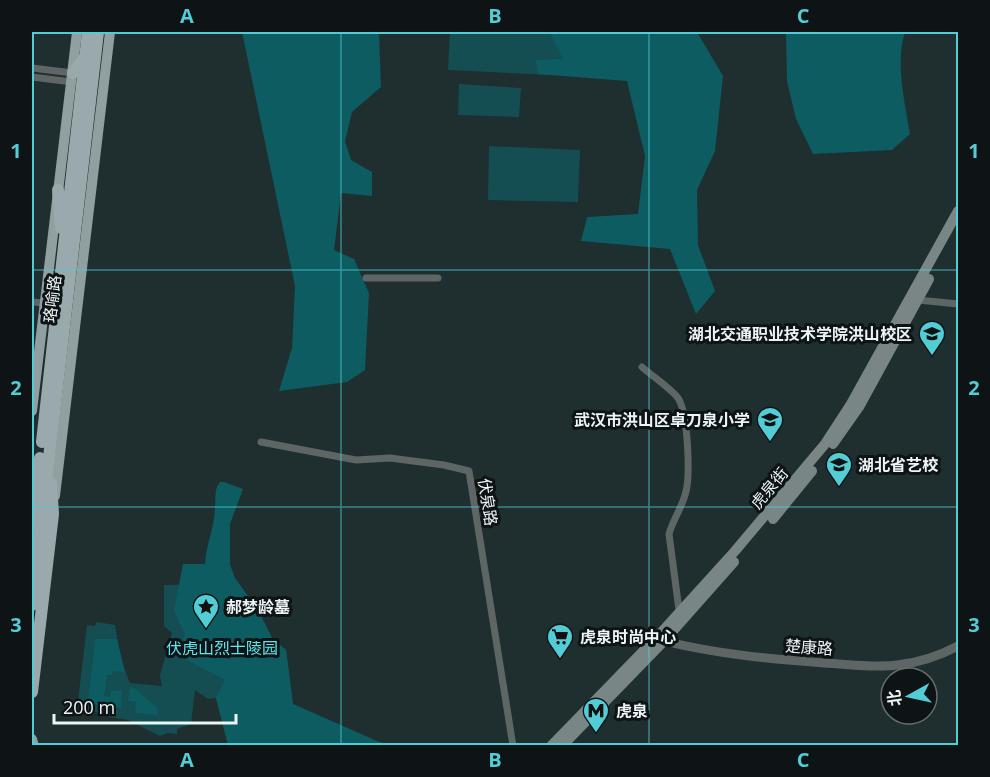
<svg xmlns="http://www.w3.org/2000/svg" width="990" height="777" font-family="'Open Sans','Noto Sans SC',sans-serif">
	<rect width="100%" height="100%" fill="#1f2e2f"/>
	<g fill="#144e52">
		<polygon points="450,32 549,32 564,59 570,76 448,70"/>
		<polygon points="459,84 521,88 519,117 458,115"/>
		<polygon points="489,146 580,150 578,202 488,200"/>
		<polygon points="183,564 230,565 235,578 258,610 272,638 286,650 293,704 379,742 389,744 390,745 228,745 216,698 208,699 195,690 191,724 177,729 177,734 168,733 160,736 128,720 109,717 109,714 80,710 78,701 87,625 95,626 96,622 115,625 121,661 130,683 162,686 160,675 172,633 164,626 164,585 179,585"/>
	</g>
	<g fill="#0c5c62">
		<polygon points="242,32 379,32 381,87 352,112 345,141 351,160 372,172 372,196 341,193 334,250 354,259 369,293 365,370 347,382 279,391 292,348 295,286"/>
		<polygon points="549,32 697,32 723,76 715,151 697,190 698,245 715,291 696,314 670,249 581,241 587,217 638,214 645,156 627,81 538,74 536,60 563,59"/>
		<path d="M 786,32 L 905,32 C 895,63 905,102 910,134 L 892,150 L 813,154 L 796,119 L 787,81 Z"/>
		<path d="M 220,482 L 224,482 L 243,489 L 230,524 L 230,565 L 235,578 L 258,610 L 272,638 L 286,650 L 293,704 L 379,742 L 389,744 L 390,745 L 228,745 L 216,698 L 225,680 L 177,655 L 185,634 L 174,611 L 183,564 L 205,564 C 206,544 215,526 215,506 C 216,497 214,489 220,482 Z"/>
		<polygon points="95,639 117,639 125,672 113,671 112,675 107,675 104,696 110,697 111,690 122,691 121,708 88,704"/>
		<polygon points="130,688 136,689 158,709 157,715 135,713 136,702 128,701"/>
	</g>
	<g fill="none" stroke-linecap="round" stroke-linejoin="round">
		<g stroke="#5e6565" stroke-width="7">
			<polyline points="32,68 73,73"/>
			<polyline points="32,77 72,82"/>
			<polyline points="366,278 438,278"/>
			<polyline points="918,300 958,304"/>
			<polyline points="32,302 45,303"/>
			<path d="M 642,367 C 652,376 670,388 678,398 C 688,413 691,478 685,495 C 681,509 673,520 669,534 L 679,610"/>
			<polyline points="261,442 356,460 390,458 444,465 469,471 513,746"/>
		</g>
		<path stroke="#5e6565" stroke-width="9" d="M 659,638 L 664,641 C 717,654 769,659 824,663 C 848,664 873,668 897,665 C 918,663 939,656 958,646"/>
		<g stroke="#7a8686" stroke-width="10">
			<polyline points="833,444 859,407 929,279"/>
			<polyline points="773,519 812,471"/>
			<polyline points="551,746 657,637 735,551 825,444 851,404 958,211"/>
			<polyline points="562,746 664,641 734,562"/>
		</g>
		<g stroke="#909fa0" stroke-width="10">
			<polyline points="32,411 77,32"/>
			<polyline points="55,496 110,32"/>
			<polyline points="32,739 34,746"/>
		</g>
		<g stroke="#9aaaac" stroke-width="12">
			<polyline points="73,73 85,57"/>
			<polyline points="58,190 61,228"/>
			<polyline points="42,442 88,32"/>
			<polyline points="33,489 40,458"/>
			<polyline points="32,529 37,483"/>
			<polyline points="32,605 98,32"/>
			<polyline points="32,692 53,514 51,483"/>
		</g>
	</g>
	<path fill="none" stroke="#52ccd5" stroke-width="1.5" stroke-opacity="0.55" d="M 341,32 L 341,746M 649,32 L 649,746M 32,270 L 958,270M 32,507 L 958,507"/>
	<defs>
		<symbol id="university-pin" viewBox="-11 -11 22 30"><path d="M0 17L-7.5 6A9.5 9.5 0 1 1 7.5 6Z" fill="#52ccd5" stroke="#0e1415"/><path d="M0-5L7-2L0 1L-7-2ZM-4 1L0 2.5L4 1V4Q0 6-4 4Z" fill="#111"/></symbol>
		<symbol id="school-pin" viewBox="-11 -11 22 30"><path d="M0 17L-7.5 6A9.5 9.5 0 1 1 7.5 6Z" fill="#52ccd5" stroke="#0e1415"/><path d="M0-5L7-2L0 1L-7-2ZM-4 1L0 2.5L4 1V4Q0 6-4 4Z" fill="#111"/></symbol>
		<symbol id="sight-pin" viewBox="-11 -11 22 30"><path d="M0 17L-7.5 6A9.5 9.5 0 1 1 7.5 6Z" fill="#52ccd5" stroke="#0e1415"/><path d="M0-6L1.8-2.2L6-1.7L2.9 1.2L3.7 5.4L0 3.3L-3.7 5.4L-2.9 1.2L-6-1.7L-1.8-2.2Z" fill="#111"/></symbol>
		<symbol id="supermarket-pin" viewBox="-11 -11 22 30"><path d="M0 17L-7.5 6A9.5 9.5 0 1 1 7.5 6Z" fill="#52ccd5" stroke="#0e1415"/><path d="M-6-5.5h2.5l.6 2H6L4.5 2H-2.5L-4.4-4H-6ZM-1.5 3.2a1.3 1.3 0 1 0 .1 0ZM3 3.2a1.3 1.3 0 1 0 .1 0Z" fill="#111"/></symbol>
		<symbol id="metro-pin" viewBox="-11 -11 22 30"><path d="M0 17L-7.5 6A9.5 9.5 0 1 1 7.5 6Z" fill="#52ccd5" stroke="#0e1415"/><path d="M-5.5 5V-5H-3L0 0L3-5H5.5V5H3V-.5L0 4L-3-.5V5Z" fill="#111"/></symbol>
	</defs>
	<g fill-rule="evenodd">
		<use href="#university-pin" x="917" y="319" width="30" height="40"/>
		<use href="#school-pin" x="755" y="405" width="30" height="40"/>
		<use href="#school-pin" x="824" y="450" width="30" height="40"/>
		<use href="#sight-pin" x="191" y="592" width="30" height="40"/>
		<use href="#supermarket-pin" x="545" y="622" width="30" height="40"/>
		<use href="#metro-pin" x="581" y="696" width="30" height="40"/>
	</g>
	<g text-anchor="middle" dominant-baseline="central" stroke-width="6" stroke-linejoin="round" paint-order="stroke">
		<g font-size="16" fill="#ebf5f5" stroke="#0e1415">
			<text transform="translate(52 299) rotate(-83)">珞喻路</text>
			<text transform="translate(769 488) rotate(-50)">虎泉街</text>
			<text transform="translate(488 502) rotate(81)">伏泉路</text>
			<text transform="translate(809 647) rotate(4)">楚康路</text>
		</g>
		<g font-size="16" font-weight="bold" fill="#ebf5f5" stroke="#0e1415" text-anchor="start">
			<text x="912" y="334" text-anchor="end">湖北交通职业技术学院洪山校区</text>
			<text x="750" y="420" text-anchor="end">武汉市洪山区卓刀泉小学</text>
			<text x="858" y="465">湖北省艺校</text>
			<text x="226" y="607">郝梦龄墓</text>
			<text x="580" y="637">虎泉时尚中心</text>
			<text x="616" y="711">虎泉</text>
		</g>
		<g font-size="16" fill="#5de6f0" stroke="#0e1415">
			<text x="222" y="648">伏虎山烈士陵园</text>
		</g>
	</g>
	<rect width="990" height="777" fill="none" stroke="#0e1415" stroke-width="66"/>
	<g transform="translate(909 696) rotate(262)"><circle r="28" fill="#0e1415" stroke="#666e6f" stroke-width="1.5"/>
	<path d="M0-4.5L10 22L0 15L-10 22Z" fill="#52ccd5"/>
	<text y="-9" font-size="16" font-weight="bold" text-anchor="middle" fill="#ebf5f5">北</text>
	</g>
	<path d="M54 714v9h182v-9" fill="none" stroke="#ebf5f5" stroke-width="3"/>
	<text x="63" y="714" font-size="18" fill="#ebf5f5" stroke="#0e1415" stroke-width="4.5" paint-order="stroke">200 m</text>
	<rect x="33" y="33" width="924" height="711" fill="none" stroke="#52ccd5" stroke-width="2"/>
	<g font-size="20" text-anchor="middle" font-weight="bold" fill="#52ccd5">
		<text x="187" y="23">A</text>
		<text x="495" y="23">B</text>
		<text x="803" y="23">C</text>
		<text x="16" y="158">1</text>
		<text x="974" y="158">1</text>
		<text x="16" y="395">2</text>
		<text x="974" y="395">2</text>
		<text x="16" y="632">3</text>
		<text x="974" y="632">3</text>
		<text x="187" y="767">A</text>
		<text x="495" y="767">B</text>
		<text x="803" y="767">C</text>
	</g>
</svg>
